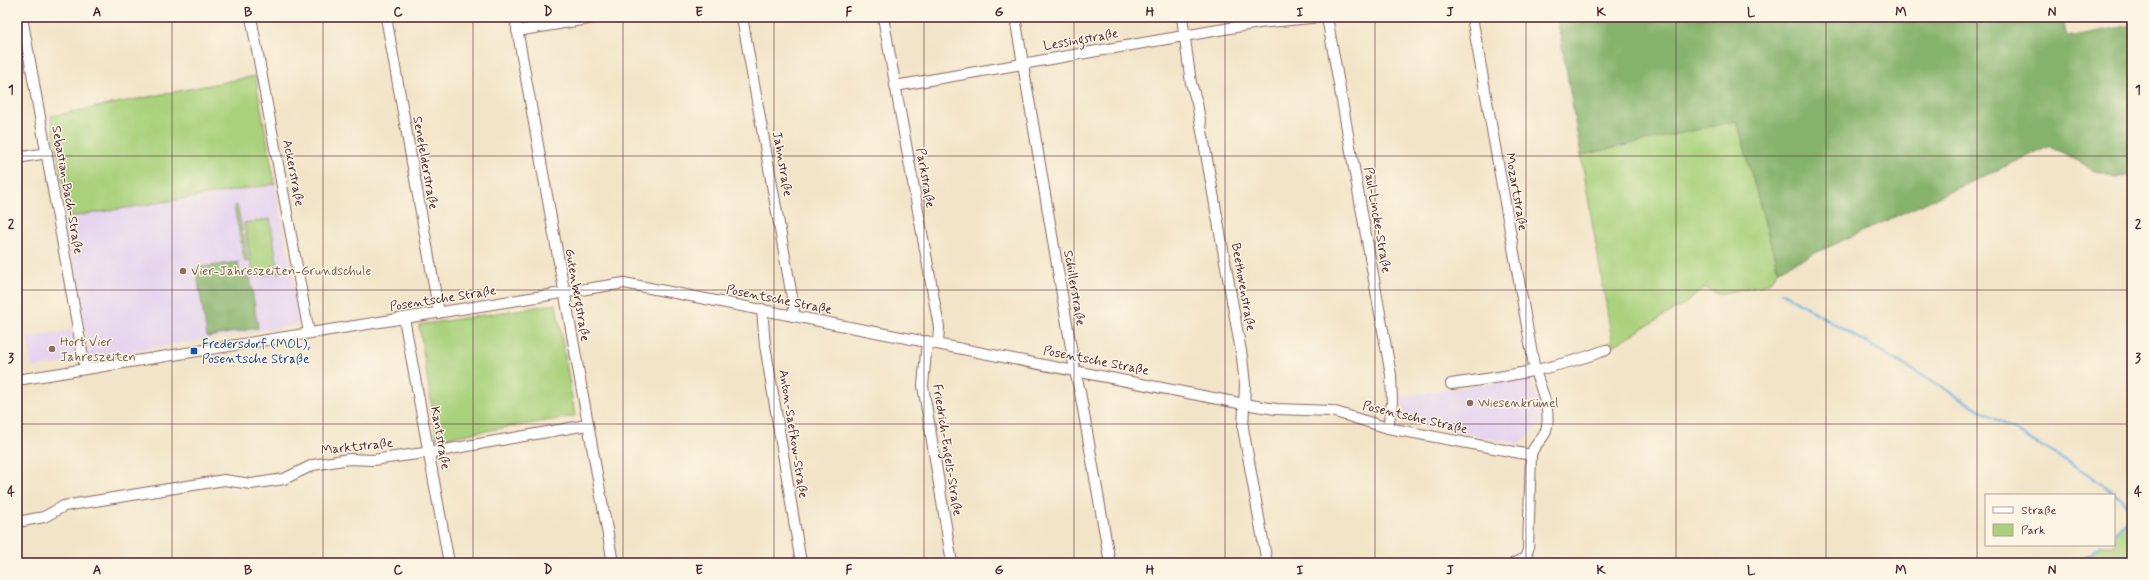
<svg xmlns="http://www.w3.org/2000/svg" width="2149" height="580" font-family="Mynerve,sans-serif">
	<rect width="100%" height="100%" fill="#fcf5e5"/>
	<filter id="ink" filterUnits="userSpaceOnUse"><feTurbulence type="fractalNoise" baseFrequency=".025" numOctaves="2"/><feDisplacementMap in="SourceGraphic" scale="8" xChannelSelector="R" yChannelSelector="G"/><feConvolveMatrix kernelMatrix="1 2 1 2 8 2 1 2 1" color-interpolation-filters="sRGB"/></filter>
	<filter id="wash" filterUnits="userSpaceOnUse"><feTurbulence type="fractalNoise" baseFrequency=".012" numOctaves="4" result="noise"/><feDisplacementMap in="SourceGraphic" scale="16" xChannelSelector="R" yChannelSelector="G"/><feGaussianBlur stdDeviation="0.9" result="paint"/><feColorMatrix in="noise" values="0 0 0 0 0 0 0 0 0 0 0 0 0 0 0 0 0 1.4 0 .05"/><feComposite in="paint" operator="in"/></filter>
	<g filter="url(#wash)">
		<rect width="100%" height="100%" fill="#f2e4c8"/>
		<g fill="#e5d3f0">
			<polygon points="275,184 301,324 90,358 65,218"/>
			<polygon points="72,330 77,361 32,368 27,337"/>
			<polygon points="1530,376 1540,411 1541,424 1520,444 1405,422 1401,396 1502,382"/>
		</g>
		<g fill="#a9d17c" stroke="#7a7854">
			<polygon points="255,76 275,184 69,217 51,116"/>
			<polygon points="1737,120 1778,270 1768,284 1718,294 1705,288 1684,304 1613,346 1581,155"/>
			<polygon points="237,205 248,261 245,262 234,206"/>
			<polygon points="270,219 279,273 253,277 244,223"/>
			<polygon points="556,304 575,416 437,439 419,325"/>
			<polygon points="2132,516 2132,563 2076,563 2101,545 2114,545 2114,534"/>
		</g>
		<g fill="#86b36c" stroke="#68694c">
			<polygon points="1557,17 2062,17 2067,37 2132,25 2132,174 2115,178 2095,170 2050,146 1778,270 1737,121 1581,155"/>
			<polygon points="238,262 240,278 250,276 258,328 207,337 196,268"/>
		</g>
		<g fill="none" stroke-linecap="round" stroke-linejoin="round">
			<g stroke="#6eb0e2" stroke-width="2.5">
				<polyline points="1781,292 2088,474 2120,498 2132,510"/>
				<polyline points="2114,534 2132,516"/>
				<polyline points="2076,563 2101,545"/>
			</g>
		</g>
	</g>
	<g filter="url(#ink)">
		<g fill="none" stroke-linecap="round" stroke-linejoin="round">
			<defs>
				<g id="minor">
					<polyline points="22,17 85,368"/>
					<polyline points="251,17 309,333"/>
					<polyline points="386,17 439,313"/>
					<polyline points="515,17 613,563"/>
					<polyline points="742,17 794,308 793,316"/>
					<polyline points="883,17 939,327 938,344"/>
					<polyline points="1015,17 1075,371 1080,392 1110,563"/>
					<polyline points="1182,17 1191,83 1197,103 1242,357 1245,385 1243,428 1267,563"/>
					<polyline points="1327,17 1391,375 1392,402 1388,428"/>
					<path d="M 1472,17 L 1535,371 C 1541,389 1554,416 1544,435 C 1540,442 1533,446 1531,455 L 1528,550 L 1525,558 L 1514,563"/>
					<polyline points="517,31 599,17"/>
					<polyline points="895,86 1259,23 1320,17"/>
					<polyline points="17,158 47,153"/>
					<polyline points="762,309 765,345 801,563"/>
					<polyline points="404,318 449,563"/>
					<polyline points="927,341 923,386 952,563"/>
					<polyline points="17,380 624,283 1244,404 1276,409 1332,411 1388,428 1531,455"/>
					<path d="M 1451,384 C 1504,377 1555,369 1606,350"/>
					<polyline points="17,522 44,517 64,506 224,480 251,484 284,479 313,465 349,459 373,460 439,451 587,425"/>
				</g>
			</defs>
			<use href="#minor" stroke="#856462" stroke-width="12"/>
			<use href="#minor" stroke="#fff" stroke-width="10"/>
		</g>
	</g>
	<path fill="none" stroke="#4a1f2b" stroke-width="1" stroke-opacity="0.55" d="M 172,17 L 172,563M 323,17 L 323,563M 473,17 L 473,563M 623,17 L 623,563M 774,17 L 774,563M 924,17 L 924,563M 1074,17 L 1074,563M 1225,17 L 1225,563M 1375,17 L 1375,563M 1526,17 L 1526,563M 1676,17 L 1676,563M 1826,17 L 1826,563M 1977,17 L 1977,563M 17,156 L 2132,156M 17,290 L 2132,290M 17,424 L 2132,424"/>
	<g fill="#8d6e63" stroke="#fcf5e5" stroke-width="1.5">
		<circle cx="183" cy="271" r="4"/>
		<circle cx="52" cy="349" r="4"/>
		<circle cx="1470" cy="403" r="4"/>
	</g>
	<rect fill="#1a4fb4" stroke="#fcf5e5" stroke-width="1.5" x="190" y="347" width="8" height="8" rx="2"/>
	<g text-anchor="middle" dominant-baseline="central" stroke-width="3" stroke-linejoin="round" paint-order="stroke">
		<g font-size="13" fill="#4a1f2b" stroke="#fcf5e5">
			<text transform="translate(1081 40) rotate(-10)">Lessingstraße</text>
			<text transform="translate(425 163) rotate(80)">Senefelderstraße</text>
			<text transform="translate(782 164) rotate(80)">Jahnstraße</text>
			<text transform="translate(293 173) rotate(79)">Ackerstraße</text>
			<text transform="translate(925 178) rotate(80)">Parkstraße</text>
			<text transform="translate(67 190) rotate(80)">Sebastian-Bach-Straße</text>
			<text transform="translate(1516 192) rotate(80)">Mozartstraße</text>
			<text transform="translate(1377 220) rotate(80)">Paul-Lincke-Straße</text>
			<text transform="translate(1243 287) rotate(80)">Beethovenstraße</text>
			<text transform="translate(1074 288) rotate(80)">Schillerstraße</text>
			<text transform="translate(577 295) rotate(80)">Gutenbergstraße</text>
			<text transform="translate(443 299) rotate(-9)">Posentsche Straße</text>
			<text transform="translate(779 300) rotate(11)">Posentsche Straße</text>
			<text transform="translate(1096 361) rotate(11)">Posentsche Straße</text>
			<text transform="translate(1415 418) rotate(13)">Posentsche Straße</text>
			<text transform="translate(793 434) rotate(81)">Anton-Saefkow-Straße</text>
			<text transform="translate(440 438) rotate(80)">Kantstraße</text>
			<text transform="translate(357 447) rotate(-6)">Marktstraße</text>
			<text transform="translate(947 450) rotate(81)">Friedrich-Engels-Straße</text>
		</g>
		<g font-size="13" fill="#785e54" stroke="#fcf5e5" text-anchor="start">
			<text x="191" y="271">Vier-Jahreszeiten-Grundschule</text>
			<text x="60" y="342">Hort Vier<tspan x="60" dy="15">Jahreszeiten</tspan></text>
			<text x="1478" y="403">Wiesenkrümel</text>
		</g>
		<g font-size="13" fill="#164399" stroke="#fcf5e5" text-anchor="start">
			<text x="202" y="344">Fredersdorf (MOL),<tspan x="202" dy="15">Posentsche Straße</tspan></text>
		</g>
	</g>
	<rect width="2149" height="580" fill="none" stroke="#fcf5e5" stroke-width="44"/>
	<rect x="1985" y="494" width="130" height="52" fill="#fcf5e5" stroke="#b59f9b"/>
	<rect x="1993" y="507" width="20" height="6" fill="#ffffff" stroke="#b59f9b"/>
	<text x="2021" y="514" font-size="12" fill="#4a1f2b">Straße</text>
	<rect x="1993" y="524" width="20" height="12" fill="#a9d17c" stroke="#b59f9b"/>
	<text x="2021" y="534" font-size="12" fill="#4a1f2b">Park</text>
	<rect x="22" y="22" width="2105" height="536" fill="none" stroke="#4a1f2b" stroke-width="1.5"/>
	<g font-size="13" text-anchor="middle" font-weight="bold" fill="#4a1f2b">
		<text x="97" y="16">A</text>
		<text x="248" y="16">B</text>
		<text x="398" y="16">C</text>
		<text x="548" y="16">D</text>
		<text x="699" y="16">E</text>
		<text x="849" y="16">F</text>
		<text x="999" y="16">G</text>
		<text x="1150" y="16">H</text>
		<text x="1300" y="16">I</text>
		<text x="1450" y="16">J</text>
		<text x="1601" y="16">K</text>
		<text x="1751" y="16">L</text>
		<text x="1901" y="16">M</text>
		<text x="2052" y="16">N</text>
		<text x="11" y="94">1</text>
		<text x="2138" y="94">1</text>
		<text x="11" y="228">2</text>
		<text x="2138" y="228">2</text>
		<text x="11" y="362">3</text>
		<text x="2138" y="362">3</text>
		<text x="11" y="496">4</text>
		<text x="2138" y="496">4</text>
		<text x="97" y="574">A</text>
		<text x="248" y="574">B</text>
		<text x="398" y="574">C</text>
		<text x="548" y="574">D</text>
		<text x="699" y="574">E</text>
		<text x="849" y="574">F</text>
		<text x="999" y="574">G</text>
		<text x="1150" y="574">H</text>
		<text x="1300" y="574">I</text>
		<text x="1450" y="574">J</text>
		<text x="1601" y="574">K</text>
		<text x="1751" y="574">L</text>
		<text x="1901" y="574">M</text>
		<text x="2052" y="574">N</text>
	</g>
</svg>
